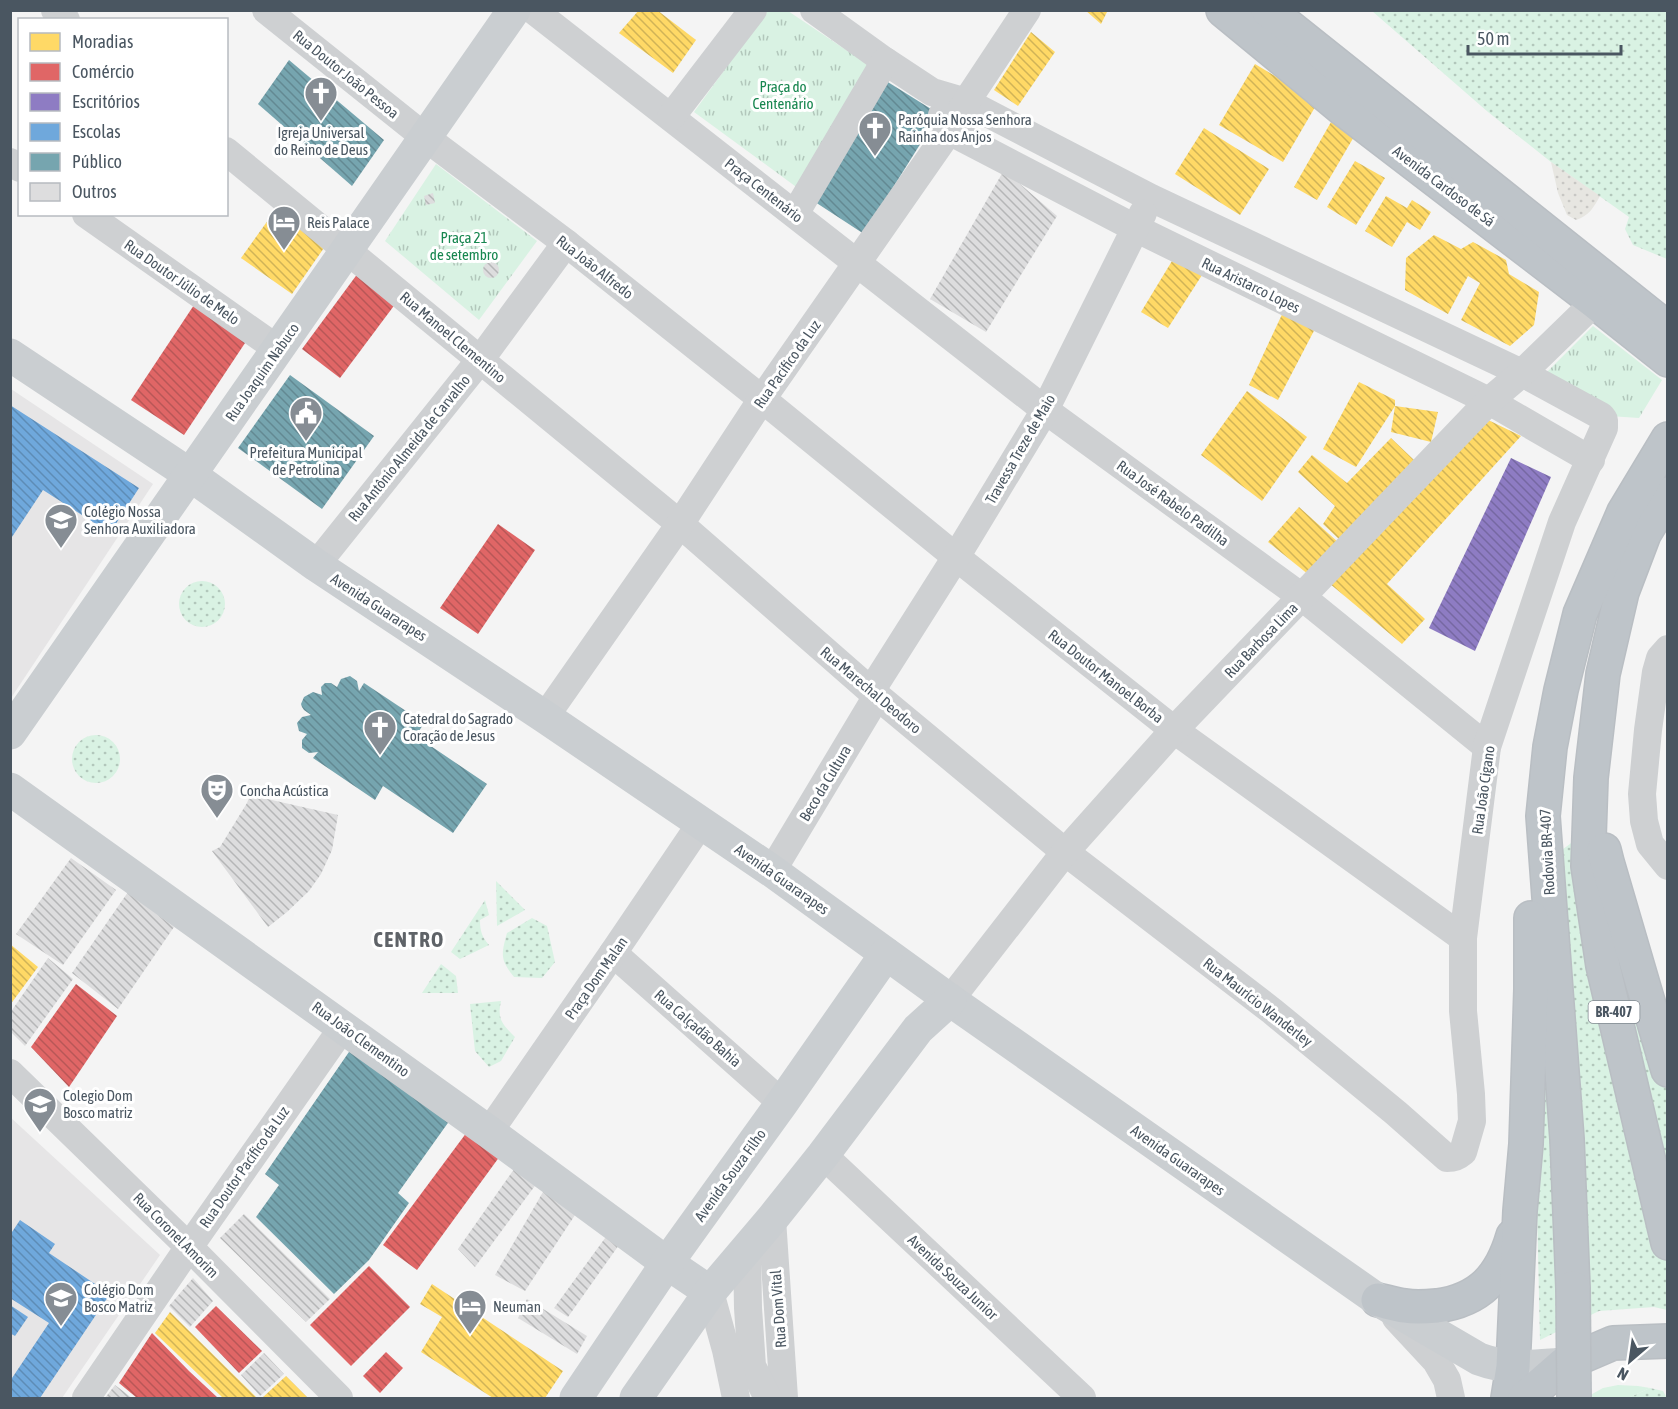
<svg xmlns="http://www.w3.org/2000/svg" width="1678" height="1409" font-family="'Asap Condensed',sans-serif">
	<defs>
		<pattern id="grass-dots" width="8" height="8" patternUnits="userSpaceOnUse" patternTransform="scale(1.5)"><rect width="8" height="8" fill="#d9f2e3"/><path d="M2 2h.1M6 6h.1" fill="none" stroke="#b2c7bb" stroke-width="1.8" stroke-linecap="round"/></pattern>
		<pattern id="sand-dots" width="8" height="8" patternUnits="userSpaceOnUse" patternTransform="scale(1.5)"><rect width="8" height="8" fill="#e7e6e1"/><path d="M2 2h.1M6 6h.1" fill="none" stroke="#c8c7c4" stroke-width="1.8" stroke-linecap="round"/></pattern>
		<pattern id="park-tufts" width="24" height="20" patternUnits="userSpaceOnUse" patternTransform="scale(1.5)"><rect width="24" height="20" fill="#d9f2e3"/><path d="M3 7l-1-3M5 7V3M7 7l1-3M15 17l-1-3M17 17v-4M19 17l1-3" fill="none" stroke="#b2c7bb"/></pattern>
		<pattern id="homes-back-hatch" width="6" height="6" patternUnits="userSpaceOnUse" patternTransform="scale(1.5)"><rect width="6" height="6" fill="#ffd966"/><path d="M-1 5l2 2M0 0l6 6M5-1l2 2" fill="none" stroke="#d0b357"/></pattern>
		<pattern id="shops-back-hatch" width="6" height="6" patternUnits="userSpaceOnUse" patternTransform="scale(1.5)"><rect width="6" height="6" fill="#e06666"/><path d="M-1 5l2 2M0 0l6 6M5-1l2 2" fill="none" stroke="#b85757"/></pattern>
		<pattern id="offices-back-hatch" width="6" height="6" patternUnits="userSpaceOnUse" patternTransform="scale(1.5)"><rect width="6" height="6" fill="#8e7cc3"/><path d="M-1 5l2 2M0 0l6 6M5-1l2 2" fill="none" stroke="#7668a2"/></pattern>
		<pattern id="schools-back-hatch" width="6" height="6" patternUnits="userSpaceOnUse" patternTransform="scale(1.5)"><rect width="6" height="6" fill="#6fa8dc"/><path d="M-1 5l2 2M0 0l6 6M5-1l2 2" fill="none" stroke="#5d8cb6"/></pattern>
		<pattern id="public-back-hatch" width="6" height="6" patternUnits="userSpaceOnUse" patternTransform="scale(1.5)"><rect width="6" height="6" fill="#76a5af"/><path d="M-1 5l2 2M0 0l6 6M5-1l2 2" fill="none" stroke="#638992"/></pattern>
		<pattern id="building-back-hatch" width="6" height="6" patternUnits="userSpaceOnUse" patternTransform="scale(1.5)"><rect width="6" height="6" fill="#ddddde"/><path d="M-1 5l2 2M0 0l6 6M5-1l2 2" fill="none" stroke="#b5b6b7"/></pattern>
	</defs>
	<rect width="100%" height="100%" fill="#f4f4f4"/>
	<g fill="#e6e5e6">
		<polygon points="11,389 153,484 11,698"/>
		<polygon points="10,1117 160,1255 62,1398 11,1398"/>
	</g>
	<g fill="url(#grass-dots)">
		<polygon points="1372,11 1667,11 1667,259 1633,245 1625,229 1629,217 1551,162 1488,112"/>
		<circle cx="202" cy="604" r="23"/>
		<circle cx="96" cy="759" r="24"/>
		<polygon points="1594,826 1628,967 1668,1094 1667,1310 1654,1307 1599,1311 1540,1340 1536,1163 1539,867"/>
		<polygon points="496,881 525,910 497,926"/>
		<path d="M 485,900 L 489,915 L 480,920 C 480,931 482,937 489,945 L 460,959 L 451,952 Z"/>
		<path d="M 532,918 L 547,926 L 555,962 L 542,978 L 514,977 C 500,959 501,955 507,933 Z"/>
		<polygon points="441,964 456,976 458,993 422,993"/>
		<path d="M 501,1001 C 497,1019 502,1024 515,1037 L 501,1061 L 489,1067 L 475,1051 L 470,1004 Z"/>
		<polygon points="1650,1388 1663,1391 1667,1398 1628,1398"/>
	</g>
	<path fill="url(#sand-dots)" d="M 1551,162 L 1600,196 C 1594,207 1589,216 1576,220 L 1567,215 L 1558,193 Z"/>
	<g fill="url(#park-tufts)">
		<polygon points="767,11 788,11 873,68 799,189 694,112"/>
		<polygon points="436,164 537,241 479,320 385,241"/>
		<polygon points="1593,326 1662,380 1639,418 1609,416 1542,377"/>
	</g>
	<polygon fill="#d9f2e3" points="1618,1385 1638,1386 1650,1388 1628,1398 1585,1398 1603,1388"/>
	<g fill="url(#homes-back-hatch)">
		<polygon points="639,10 657,10 696,40 673,73 619,33"/>
		<polygon points="1085,10 1108,10 1101,24"/>
		<polygon points="1031,32 1055,52 1018,106 994,90"/>
		<polygon points="1255,64 1318,102 1283,162 1219,125"/>
		<polygon points="1331,122 1355,135 1317,200 1294,187"/>
		<polygon points="1204,128 1269,169 1240,215 1175,174"/>
		<polygon points="1355,161 1385,178 1356,225 1327,207"/>
		<polygon points="1386,196 1407,208 1412,200 1431,212 1420,230 1407,222 1392,247 1365,231"/>
		<polygon points="276,209 326,245 292,294 241,258"/>
		<polygon points="1434,235 1461,249 1473,242 1506,260 1509,274 1539,292 1534,325 1510,346 1461,320 1480,283 1468,276 1448,314 1405,290 1406,258"/>
		<polygon points="1175,256 1204,272 1168,328 1141,312"/>
		<polygon points="1285,308 1317,325 1278,400 1249,385"/>
		<polygon points="1359,382 1395,400 1395,406 1438,412 1431,442 1391,432 1395,406 1356,467 1323,449"/>
		<polygon points="1247,391 1307,437 1262,501 1201,455"/>
		<polygon points="1482,417 1521,436 1387,584 1425,619 1402,644 1323,578"/>
		<polygon points="1391,438 1414,460 1341,541 1323,524 1335,506 1298,472 1312,455 1347,483"/>
		<polygon points="1299,507 1339,543 1309,575 1268,542"/>
		<polygon points="10,944 38,967 10,1005"/>
		<polygon points="432,1284 563,1371 545,1398 493,1398 421,1352 442,1317 420,1304"/>
		<polygon points="170,1312 257,1398 223,1398 155,1333"/>
		<polygon points="286,1376 308,1398 262,1398"/>
	</g>
	<g fill="url(#shops-back-hatch)">
		<polygon points="361,269 399,299 340,378 302,349"/>
		<polygon points="196,302 249,337 184,435 131,400"/>
		<polygon points="498,524 535,550 478,634 440,608"/>
		<polygon points="76,984 117,1016 69,1087 31,1047"/>
		<polygon points="467,1132 500,1156 417,1270 383,1245"/>
		<polygon points="369,1266 410,1307 351,1366 310,1325"/>
		<polygon points="216,1306 262,1351 239,1373 195,1327"/>
		<polygon points="152,1333 189,1371 218,1398 137,1398 119,1383"/>
		<polygon points="386,1352 403,1368 380,1393 363,1376"/>
	</g>
	<polygon fill="url(#offices-back-hatch)" points="1511,458 1551,477 1475,651 1429,628"/>
	<g fill="url(#schools-back-hatch)">
		<polygon points="10,405 139,488 110,533 43,490 10,540"/>
		<polygon points="20,1220 55,1244 49,1253 110,1294 40,1398 10,1398 10,1381 49,1323 10,1298 10,1235"/>
		<polygon points="10,1305 28,1317 15,1336 10,1333"/>
	</g>
	<g fill="url(#public-back-hatch)">
		<polygon points="289,60 384,140 352,186 258,104"/>
		<polygon points="883,79 939,114 864,234 812,200"/>
		<polygon points="290,375 374,436 322,509 238,448"/>
		<polygon points="350,676 357,681 359,691 364,683 424,723 416,736 487,784 453,833 383,786 375,800 313,758 318,752 309,753 302,748 302,740 307,734 299,731 297,723 302,717 311,715 304,710 302,707 301,704 304,697 313,692 322,695 321,687 325,683 331,683 337,687 341,679"/>
		<polygon points="351,1049 450,1120 398,1193 409,1203 369,1260 334,1294 256,1217 279,1185 265,1174"/>
	</g>
	<g fill="url(#building-back-hatch)">
		<polygon points="1004,170 1057,216 986,332 930,299"/>
		<polygon points="433,193 435,203 426,205 424,196"/>
		<circle cx="491" cy="270" r="8"/>
		<polygon points="250,795 338,815 332,850 321,874 309,891 287,912 268,927 212,851 220,847 247,803"/>
		<polygon points="71,858 116,890 63,965 16,934"/>
		<polygon points="128,892 174,927 118,1009 72,973"/>
		<polygon points="48,958 73,979 25,1046 10,1031 10,1013"/>
		<polygon points="519,1162 540,1179 475,1267 458,1249"/>
		<polygon points="547,1185 579,1209 525,1291 495,1275"/>
		<polygon points="244,1214 330,1299 306,1322 220,1238"/>
		<polygon points="608,1234 619,1245 568,1317 554,1308"/>
		<polygon points="193,1278 213,1301 190,1327 169,1306"/>
		<polygon points="527,1299 587,1336 577,1354 518,1318"/>
		<polygon points="264,1353 284,1374 260,1396 241,1375"/>
		<polygon points="115,1385 132,1398 105,1398"/>
	</g>
	<g fill="none" stroke-linecap="round" stroke-linejoin="round">
		<defs>
			<g id="highway">
				<polyline points="1223,10 1343,109 1595,302 1668,360"/>
				<polyline points="1268,10 1668,329"/>
				<polyline points="1668,494 1644,534 1622,592 1603,674 1591,778 1588,866 1603,966 1668,1243"/>
				<polyline points="1604,850 1607,862 1668,1070"/>
				<polyline points="1573,1288 1567,1139 1543,816 1550,747 1561,690 1580,614 1624,512 1668,439"/>
				<path d="M 1378,1300 C 1387,1302 1396,1305 1405,1306 C 1415,1308 1427,1307 1437,1306 C 1480,1300 1501,1277 1513,1236"/>
				<polyline points="1508,1398 1513,1367 1520,1211 1526,1144 1531,989 1531,918"/>
				<polyline points="1525,1398 1564,1364 1613,1343 1668,1341"/>
			</g>
		</defs>
		<use href="#highway" stroke="#b9bec3" stroke-width="36"/>
		<g stroke="#ced0d2" stroke-width="28">
			<polyline points="55,10 66,20"/>
			<polyline points="266,10 426,138 566,243 762,399 956,557 1174,730 1463,938"/>
			<polyline points="533,10 1045,410 1302,597 1487,747"/>
			<polyline points="942,115 949,131 1135,228 1489,401 1591,460"/>
			<polyline points="671,117 753,10"/>
			<path d="M 226,151 L 680,524 L 871,691 L 1065,852 L 1272,1011 L 1396,1113 L 1447,1158 C 1454,1158 1457,1157 1463,1152 L 1472,1121 L 1471,1094 L 1463,1011 L 1463,938 L 1487,747 L 1562,522 L 1604,428 L 1604,420 L 1601,416 L 1522,373 L 1151,198 L 966,102 L 932,92 L 885,61 L 814,10"/>
			<polyline points="10,162 20,168"/>
			<polyline points="86,214 279,350"/>
			<polyline points="795,214 885,61"/>
			<polyline points="316,565 480,360 566,243"/>
			<polyline points="1668,649 1660,658 1656,672 1648,730 1642,794 1644,821 1650,844 1668,866"/>
			<polyline points="871,691 956,557 1045,410 1143,213"/>
			<polyline points="545,717 680,524 762,399 949,131 966,102 1027,10"/>
			<polyline points="772,871 877,696"/>
			<polyline points="613,953 782,1103"/>
			<polyline points="950,1000 1065,852 1174,730 1489,401 1522,373 1595,302"/>
			<polyline points="10,1073 189,1247 339,1398"/>
			<polyline points="489,1132 613,953 701,823"/>
			<polyline points="823,1155 1082,1398"/>
			<polyline points="772,1219 784,1398"/>
			<polyline points="747,1249 748,1308 752,1366 768,1398"/>
			<polyline points="710,1292 726,1350 736,1398"/>
			<polyline points="1396,1318 1436,1361 1447,1380 1451,1398"/>
			<polyline points="86,1398 189,1247 343,1027"/>
		</g>
		<g stroke="#caced1" stroke-width="33">
			<path d="M 10,355 L 189,474 L 316,565 L 545,717 L 772,871 L 950,1000 L 1378,1300 L 1479,1359 C 1509,1370 1532,1366 1564,1364"/>
			<path d="M 10,733 C 177,491 347,252 514,10"/>
			<polyline points="10,789 489,1132 667,1263 710,1292"/>
			<polyline points="576,1398 667,1263 782,1103 886,954"/>
			<polyline points="636,1398 710,1292 772,1219 823,1155 918,1029 950,1000"/>
		</g>
		<use href="#highway" stroke="#bec4c9" stroke-width="33"/>
		<defs>
			<polyline id="highway-bridge" points="1573,1288 1574,1398"/>
		</defs>
		<use href="#highway-bridge" stroke="#b9bec3" stroke-width="36" stroke-linecap="butt"/>
		<use href="#highway-bridge" stroke="#bec4c9" stroke-width="33"/>
	</g>
	<defs>
		<symbol id="church-pin" viewBox="-11 -11 22 30"><path d="M0 17L-7.5 6A9.5 9.5 0 1 1 7.5 6Z" fill="#868d94" stroke="#fff"/><path d="M-1.2-6h2.4v3.5h3.3v2.4h-3.3V6h-2.4V-.1h-3.3v-2.4h3.3Z" fill="#fff"/></symbol>
		<symbol id="hotel-pin" viewBox="-11 -11 22 30"><path d="M0 17L-7.5 6A9.5 9.5 0 1 1 7.5 6Z" fill="#868d94" stroke="#fff"/><path d="M-6-4.5h1.5V1H6V5H4.5V3h-9V5H-6ZM-4 0a1.8 1.8 0 1 1 3.6 0ZM.5 0V-2.5h3Q6-2.5 6 0Z" fill="#fff"/></symbol>
		<symbol id="civic-pin" viewBox="-11 -11 22 30"><path d="M0 17L-7.5 6A9.5 9.5 0 1 1 7.5 6Z" fill="#868d94" stroke="#fff"/><path d="M-.6-6.5H3V-4.5H.6V-3L4-1V1h2V6H-6V1h2V-1L-.6-3ZM-1.2 2.5V6h2.4V2.5Z" fill="#fff"/></symbol>
		<symbol id="school-pin" viewBox="-11 -11 22 30"><path d="M0 17L-7.5 6A9.5 9.5 0 1 1 7.5 6Z" fill="#868d94" stroke="#fff"/><path d="M0-5L7-2L0 1L-7-2ZM-4 1L0 2.5L4 1V4Q0 6-4 4Z" fill="#fff"/></symbol>
		<symbol id="theatre-pin" viewBox="-11 -11 22 30"><path d="M0 17L-7.5 6A9.5 9.5 0 1 1 7.5 6Z" fill="#868d94" stroke="#fff"/><path d="M-5-5.5Q0-4 5-5.5V0Q5 5 0 6Q-5 5-5 0ZM-3.3-2.5H-1v1.5H-3.3ZM1-2.5H3.3v1.5H1ZM-2.8 1Q0 5.5 2.8 1Z" fill="#fff"/></symbol>
	</defs>
	<g fill-rule="evenodd">
		<use href="#church-pin" x="302" y="74" width="38" height="52"/>
		<use href="#church-pin" x="856" y="109" width="38" height="52"/>
		<use href="#hotel-pin" x="265" y="203" width="38" height="52"/>
		<use href="#civic-pin" x="287" y="394" width="38" height="52"/>
		<use href="#school-pin" x="42" y="501" width="38" height="52"/>
		<use href="#church-pin" x="361" y="708" width="38" height="52"/>
		<use href="#theatre-pin" x="198" y="771" width="38" height="52"/>
		<use href="#school-pin" x="21" y="1085" width="38" height="52"/>
		<use href="#school-pin" x="42" y="1279" width="38" height="52"/>
		<use href="#hotel-pin" x="451" y="1287" width="38" height="52"/>
	</g>
	<g text-anchor="middle" dominant-baseline="central" stroke-width="6" stroke-linejoin="round" paint-order="stroke">
		<rect fill="#fff" stroke="#808990" stroke-width="1.5" x="1588.5" y="1001" width="51" height="22" rx="4.5"/>
		<g font-size="14" font-weight="bold" fill="#4a5661">
			<text x="1614" y="1012">BR-407</text>
		</g>
		<g font-size="15" fill="#4a5661" stroke="#fff">
			<text transform="translate(346 74) rotate(39)">Rua Doutor João Pessoa</text>
			<text transform="translate(1444 186) rotate(37)">Avenida Cardoso de Sá</text>
			<text transform="translate(764 190) rotate(38)">Praça Centenário</text>
			<text transform="translate(595 267) rotate(38)">Rua João Alfredo</text>
			<text transform="translate(182 282) rotate(35)">Rua Doutor Júlio de Melo</text>
			<text transform="translate(1251 285) rotate(26)">Rua Aristarco Lopes</text>
			<text transform="translate(453 337) rotate(40)">Rua Manoel Clementino</text>
			<text transform="translate(787 364) rotate(-55)">Rua Pacífico da Luz</text>
			<text transform="translate(262 372) rotate(-55)">Rua Joaquim Nabuco</text>
			<text transform="translate(409 448) rotate(-51)">Rua Antônio Almeida de Carvalho</text>
			<text transform="translate(1020 449) rotate(-60)">Travessa Treze de Maio</text>
			<text transform="translate(1173 503) rotate(36)">Rua José Rabelo Padilha</text>
			<text transform="translate(379 607) rotate(33)">Avenida Guararapes</text>
			<text transform="translate(1261 640) rotate(-46)">Rua Barbosa Lima</text>
			<text transform="translate(1106 676) rotate(38)">Rua Doutor Manoel Borba</text>
			<text transform="translate(871 690) rotate(40)">Rua Marechal Deodoro</text>
			<text transform="translate(825 783) rotate(-59)">Beco da Cultura</text>
			<text transform="translate(1483 790) rotate(-82)">Rua João Cigano</text>
			<text transform="translate(1547 852) rotate(-93)">Rodovia BR-407</text>
			<text transform="translate(782 879) rotate(35)">Avenida Guararapes</text>
			<text transform="translate(596 978) rotate(-55)">Praça Dom Malan</text>
			<text transform="translate(1258 1002) rotate(38)">Rua Maurício Wanderley</text>
			<text transform="translate(698 1028) rotate(41)">Rua Calçadão Bahia</text>
			<text transform="translate(361 1039) rotate(36)">Rua João Clementino</text>
			<text transform="translate(1178 1160) rotate(35)">Avenida Guararapes</text>
			<text transform="translate(244 1167) rotate(-55)">Rua Doutor Pacífico da Luz</text>
			<text transform="translate(730 1175) rotate(-54)">Avenida Souza Filho</text>
			<text transform="translate(176 1235) rotate(45)">Rua Coronel Amorim</text>
			<text transform="translate(953 1277) rotate(43)">Avenida Souza Junior</text>
			<text transform="translate(778 1309) rotate(-94)">Rua Dom Vital</text>
		</g>
		<g font-size="15" fill="#17864f" stroke="#fff">
			<text x="783" y="86">Praça do<tspan x="783" dy="17">Centenário</tspan></text>
			<text x="464" y="237">Praça 21<tspan x="464" dy="17">de setembro</tspan></text>
		</g>
		<g font-size="15" fill="#4a5661" stroke="#fff" text-anchor="start">
			<text x="898" y="119">Paróquia Nossa Senhora<tspan x="898" dy="17">Rainha dos Anjos</tspan></text>
			<text x="321" y="132" text-anchor="middle">Igreja Universal<tspan x="321" dy="17">do Reino de Deus</tspan></text>
			<text x="307" y="222">Reis Palace</text>
			<text x="306" y="452" text-anchor="middle">Prefeitura Municipal<tspan x="306" dy="17">de Petrolina</tspan></text>
			<text x="84" y="511">Colégio Nossa<tspan x="84" dy="17">Senhora Auxiliadora</tspan></text>
			<text x="403" y="718">Catedral do Sagrado<tspan x="403" dy="17">Coração de Jesus</tspan></text>
			<text x="240" y="790">Concha Acústica</text>
			<text x="63" y="1095">Colegio Dom<tspan x="63" dy="17">Bosco matriz</tspan></text>
			<text x="84" y="1289">Colégio Dom<tspan x="84" dy="17">Bosco Matriz</tspan></text>
			<text x="493" y="1306">Neuman</text>
		</g>
		<g font-size="21" font-weight="bold" letter-spacing="1.5" fill="#5f6368" stroke="#fff">
			<text x="409" y="939">CENTRO</text>
		</g>
	</g>
	<rect width="1678" height="1409" fill="none" stroke="#4a5661" stroke-width="24"/>
	<rect x="18" y="18" width="210" height="198" fill="#ffffff" stroke="#b7bbc0" stroke-width="1.5"/>
	<rect x="30" y="33" width="30" height="18" fill="#ffd966" stroke="#b7bbc0" stroke-width="1.5"/>
	<text x="72" y="48" font-size="18" fill="#4a5661">Moradias</text>
	<rect x="30" y="63" width="30" height="18" fill="#e06666" stroke="#b7bbc0" stroke-width="1.5"/>
	<text x="72" y="78" font-size="18" fill="#4a5661">Comércio</text>
	<rect x="30" y="93" width="30" height="18" fill="#8e7cc3" stroke="#b7bbc0" stroke-width="1.5"/>
	<text x="72" y="108" font-size="18" fill="#4a5661">Escritórios</text>
	<rect x="30" y="123" width="30" height="18" fill="#6fa8dc" stroke="#b7bbc0" stroke-width="1.5"/>
	<text x="72" y="138" font-size="18" fill="#4a5661">Escolas</text>
	<rect x="30" y="153" width="30" height="18" fill="#76a5af" stroke="#b7bbc0" stroke-width="1.5"/>
	<text x="72" y="168" font-size="18" fill="#4a5661">Público</text>
	<rect x="30" y="183" width="30" height="18" fill="#ddddde" stroke="#b7bbc0" stroke-width="1.5"/>
	<text x="72" y="198" font-size="18" fill="#4a5661">Outros</text>
	<g transform="translate(1630 1361) rotate(209)" stroke="#ffffff" stroke-width="4.5" paint-order="stroke">
	<path d="M0-4.5L10 22L0 15L-10 22Z" fill="#4a5661"/>
	<text y="-9" font-size="16" font-weight="bold" text-anchor="middle" fill="#4a5661">N</text>
	</g>
	<path d="M1468 45v9h153v-9" fill="none" stroke="#4a5661" stroke-width="3"/>
	<text x="1477" y="45" font-size="18" fill="#4a5661" stroke="#ffffff" stroke-width="4.5" paint-order="stroke">50 m</text>
</svg>
